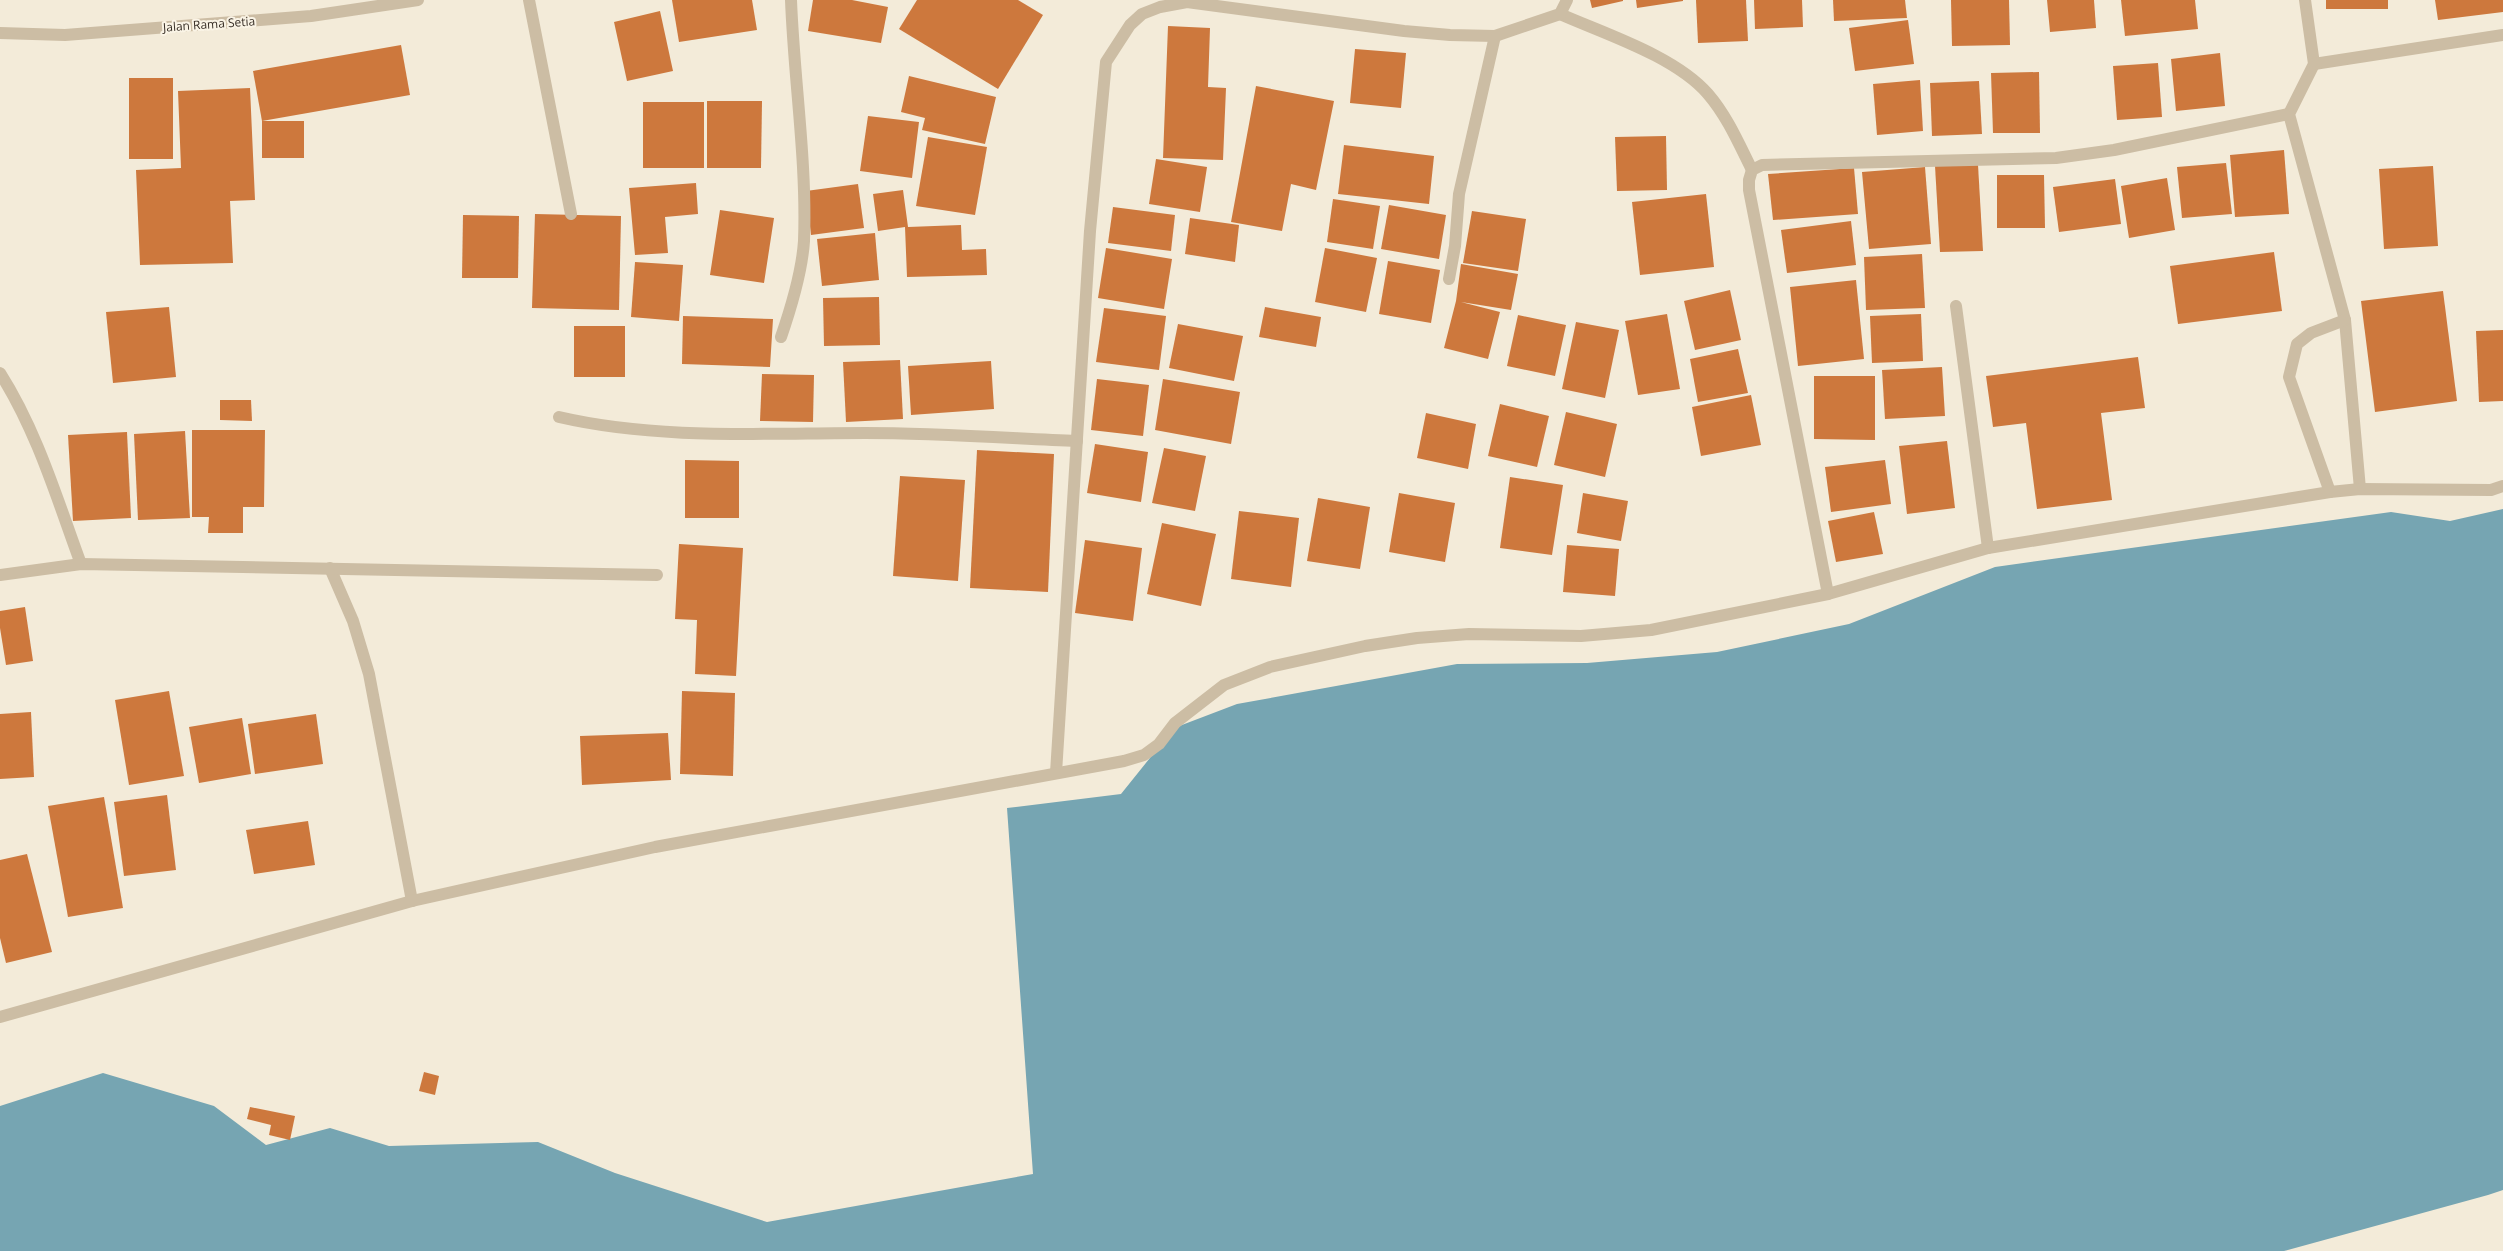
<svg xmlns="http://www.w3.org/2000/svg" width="2503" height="1251" font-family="'Open Sans',sans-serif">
	<rect width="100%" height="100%" fill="#f3ebd9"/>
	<polygon fill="#76a5b2" points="2503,509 2503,1190 2488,1195 2284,1251 0,1251 0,1106 103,1073 214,1106 266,1145 330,1128 389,1146 538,1142 615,1173 767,1222 1033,1174 1007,808 1121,794 1174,728 1237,704 1457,664 1587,663 1717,652 1849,624 1995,567 2391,512 2450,521"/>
	<g fill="#cd783d">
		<polygon points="672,0 752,0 757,30 679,42"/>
		<polygon points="813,0 852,0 888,7 881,43 808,31"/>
		<polygon points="917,0 1018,0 1043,15 998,89 899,29"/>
		<polygon points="1590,0 1623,0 1623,1 1592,8"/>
		<polygon points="1636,0 1683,0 1683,1 1637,8"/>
		<polygon points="1696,0 1746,0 1748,41 1698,43"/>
		<polygon points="1754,0 1802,0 1803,27 1755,29"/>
		<polygon points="1833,0 1905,0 1907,18 1834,21"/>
		<polygon points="1951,0 2009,0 2010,45 1952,46"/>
		<polygon points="2047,0 2094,0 2096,28 2050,32"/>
		<polygon points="2121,0 2195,0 2198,29 2125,36"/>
		<rect x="2326" y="0" width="62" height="9"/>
		<polygon points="2435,0 2503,0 2503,12 2438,20"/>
		<polygon points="660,11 673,71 627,81 614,22"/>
		<polygon points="1908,20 1914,64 1855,71 1849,28"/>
		<polygon points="1168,26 1210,28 1208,87 1226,88 1223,160 1163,158"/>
		<polygon points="401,45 410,95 262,121 253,71"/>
		<polygon points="1355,49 1406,53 1401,108 1350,103"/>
		<polygon points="2220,53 2225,106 2176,111 2171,59"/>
		<polygon points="2158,63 2162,117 2117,120 2113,66"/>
		<polygon points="2039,72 2040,133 1993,133 1991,73"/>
		<polygon points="909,76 996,97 985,144 922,130 925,118 901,112"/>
		<rect x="129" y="78" width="44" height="81"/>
		<polygon points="1920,80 1923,131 1877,135 1873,84"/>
		<polygon points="1979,81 1982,134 1932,136 1930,83"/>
		<polygon points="1256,86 1334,101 1316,190 1291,184 1282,231 1231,222"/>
		<polygon points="250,88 255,200 230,201 233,263 140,265 136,170 181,168 178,91"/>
		<polygon points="707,101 762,101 761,168 707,168"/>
		<rect x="643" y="102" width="61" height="66"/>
		<polygon points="868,116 919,122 912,178 860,171"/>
		<rect x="262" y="121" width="42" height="37"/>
		<polygon points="1666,136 1667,190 1617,191 1615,137"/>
		<polygon points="928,137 987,147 975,215 916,206"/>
		<polygon points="1344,145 1434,156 1429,204 1338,194"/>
		<polygon points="2284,150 2289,214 2235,217 2230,155"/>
		<polygon points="1156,159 1207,167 1200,212 1149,204"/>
		<polygon points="2226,163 2232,214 2182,218 2177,167"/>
		<polygon points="1978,165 1983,251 1940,252 1935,166"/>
		<polygon points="2433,166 2438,246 2384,249 2379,169"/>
		<polygon points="1925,167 1931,244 1869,249 1862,172"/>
		<polygon points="1854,168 1858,214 1773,220 1768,174"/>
		<polygon points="1997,175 2044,175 2045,228 1997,228"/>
		<polygon points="2167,178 2175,230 2129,238 2121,186"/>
		<polygon points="2115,179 2121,224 2059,232 2053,187"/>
		<polygon points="696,183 698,214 665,217 668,253 635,255 629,188"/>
		<polygon points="858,184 864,228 811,235 806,191"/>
		<polygon points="903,190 908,227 961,225 962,250 986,249 987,275 907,277 905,227 878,231 873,194"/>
		<polygon points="1706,194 1714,267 1640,275 1632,202"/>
		<polygon points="1333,199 1380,206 1373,249 1327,242"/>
		<polygon points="1389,205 1446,215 1439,259 1381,249"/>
		<polygon points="1113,207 1175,215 1171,251 1108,243"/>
		<polygon points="720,210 774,218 764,283 710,275"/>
		<polygon points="1472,211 1526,219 1518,271 1463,263"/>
		<polygon points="535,214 621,216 619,310 532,308"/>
		<polygon points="463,215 519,216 518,278 462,278"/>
		<polygon points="1190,218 1239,225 1235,262 1185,254"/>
		<polygon points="1851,221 1856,265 1787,273 1781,230"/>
		<polygon points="875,233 879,280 822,286 817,239"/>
		<polygon points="1106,248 1172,259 1164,309 1098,298"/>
		<polygon points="1325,248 1377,258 1366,312 1315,302"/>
		<polygon points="2274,252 2282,311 2178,324 2170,266"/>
		<polygon points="1922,254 1925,308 1866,310 1864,257"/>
		<polygon points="1388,261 1440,270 1431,323 1379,314"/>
		<polygon points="635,262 683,265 679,321 631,317"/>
		<polygon points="1461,264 1518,274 1511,310 1461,302 1500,312 1488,359 1444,348 1456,301"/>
		<polygon points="1856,280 1864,359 1798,366 1790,287"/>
		<polygon points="1730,290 1741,340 1695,350 1684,301"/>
		<polygon points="2443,291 2457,401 2375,412 2361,301"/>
		<polygon points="879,297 880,345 824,346 823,298"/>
		<polygon points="169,307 176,377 113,383 106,312"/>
		<polygon points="1265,307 1321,317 1316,347 1259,337"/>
		<polygon points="1104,308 1166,316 1159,370 1096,362"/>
		<polygon points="1667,314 1680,389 1638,395 1625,321"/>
		<polygon points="1921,314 1923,361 1872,363 1870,316"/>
		<polygon points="1518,315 1566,325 1555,376 1507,366"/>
		<polygon points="683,316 773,319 770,367 682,364"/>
		<polygon points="1576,322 1619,330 1605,398 1562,389"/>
		<polygon points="1178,324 1243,336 1234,381 1169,368"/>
		<rect x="574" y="326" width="51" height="51"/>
		<polygon points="2503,330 2503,401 2479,402 2476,331"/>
		<polygon points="1738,349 1748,393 1698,402 1690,359"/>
		<polygon points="2138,357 2145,408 2101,413 2112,500 2037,509 2026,423 1993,427 1986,376"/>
		<polygon points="900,360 903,419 846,422 843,362"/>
		<polygon points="991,361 994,409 911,415 908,366"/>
		<polygon points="1942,367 1945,416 1885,419 1882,370"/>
		<polygon points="762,374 814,375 813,422 760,421"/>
		<polygon points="1814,376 1875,376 1875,440 1814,439"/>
		<polygon points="1097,379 1149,385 1143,436 1091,430"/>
		<polygon points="1163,379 1240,392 1231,444 1155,430"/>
		<polygon points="1751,395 1761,445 1701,456 1692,407"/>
		<polygon points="220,400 251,400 252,421 220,420"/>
		<polygon points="1500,404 1549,416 1537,467 1488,456"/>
		<polygon points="1566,412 1617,424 1605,477 1554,465"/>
		<polygon points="1426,413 1476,424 1468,469 1417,458"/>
		<polygon points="192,430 265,430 264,507 243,507 243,533 208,533 209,517 192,517"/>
		<polygon points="185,431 190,518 138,520 134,434"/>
		<polygon points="127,432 131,518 73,521 68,435"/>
		<polygon points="1947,441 1955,508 1907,514 1899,446"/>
		<polygon points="1095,444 1148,452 1141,502 1087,493"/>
		<polygon points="1164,448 1206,456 1195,511 1152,503"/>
		<polygon points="977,450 1054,454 1048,592 970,588"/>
		<polygon points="685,460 739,461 739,518 685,518"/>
		<polygon points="1885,460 1891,504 1831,512 1825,467"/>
		<polygon points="900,476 965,480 958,581 893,576"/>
		<polygon points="1510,477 1563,485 1552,555 1500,548"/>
		<polygon points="1399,493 1455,503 1445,562 1389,552"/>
		<polygon points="1583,493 1628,501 1621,541 1577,533"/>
		<polygon points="1318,498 1370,507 1360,569 1307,561"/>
		<polygon points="1239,511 1299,518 1291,587 1231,579"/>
		<polygon points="1874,512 1883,554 1836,562 1828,521"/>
		<polygon points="1162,523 1216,534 1201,606 1147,594"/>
		<polygon points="1085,540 1142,548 1133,621 1075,613"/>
		<polygon points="679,544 743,548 736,676 695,674 697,620 675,619"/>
		<polygon points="1567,545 1619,549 1615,596 1563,592"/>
		<polygon points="25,607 33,661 6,665 0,628 0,611"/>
		<polygon points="169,691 184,776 129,785 115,700"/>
		<polygon points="682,691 735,693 733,776 680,774"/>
		<polygon points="31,712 34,777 0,779 0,714"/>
		<polygon points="316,714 323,764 255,774 248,724"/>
		<polygon points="242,718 251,774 199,783 189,727"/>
		<polygon points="668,733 671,780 582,785 580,736"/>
		<polygon points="167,795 176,870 124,876 114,802"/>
		<polygon points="104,797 123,908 68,917 48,806"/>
		<polygon points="308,821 315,865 254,874 246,830"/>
		<polygon points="27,854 52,952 6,963 0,938 0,860"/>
		<polygon points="424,1072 439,1076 435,1095 419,1091"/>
		<polygon points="250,1107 295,1116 290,1140 269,1135 271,1125 247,1119"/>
	</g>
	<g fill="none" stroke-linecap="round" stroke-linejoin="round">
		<g stroke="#ccbda4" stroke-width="12">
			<polyline points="529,0 571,214"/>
			<polyline points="2305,0 2314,64 2289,114 2345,320 2360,489"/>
			<path d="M 1560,14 C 1605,34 1675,56 1708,94 C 1727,116 1739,144 1752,170"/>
			<polyline points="2314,64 2503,35"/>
			<polyline points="1449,279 1455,246 1459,194 1495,36"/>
			<polyline points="1956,306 1988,548"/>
			<path d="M 781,337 C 791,308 802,272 804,241 C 807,161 794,80 791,0"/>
			<path d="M 0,373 C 37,431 57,499 81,564"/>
			<path d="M 559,417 C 658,440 764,433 865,433 C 936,433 1007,438 1077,441"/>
			<polyline points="2330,492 2289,377 2297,344 2311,333 2345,320"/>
			<polyline points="330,568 353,621 369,674 412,901"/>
			<polyline points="0,575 81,564 657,575"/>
			<polyline points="1828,594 1749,190 1749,180 1752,170 1762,165 2056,158 2114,150 2289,114"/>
			<polyline points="1056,773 1090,231 1106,62 1130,25 1142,14 1160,7 1187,2 1404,31 1450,35 1495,36 1560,14 1567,0"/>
			<polyline points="0,1017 412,901 655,847 1124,761 1144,755 1159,744 1175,723 1224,685 1270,667 1365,646 1417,638 1469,634 1581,636 1651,630 1828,594 1988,548 2330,492 2360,489 2491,490 2503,486"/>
		</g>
		<polyline stroke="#ccbda4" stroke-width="12" points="0,33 65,35 311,16 418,0"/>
	</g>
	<g text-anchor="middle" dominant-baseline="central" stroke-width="4" stroke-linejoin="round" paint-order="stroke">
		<g font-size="12" fill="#372e26" stroke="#faf4e6">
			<text transform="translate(209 24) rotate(-4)">Jalan Rama Setia</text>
		</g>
	</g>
</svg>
